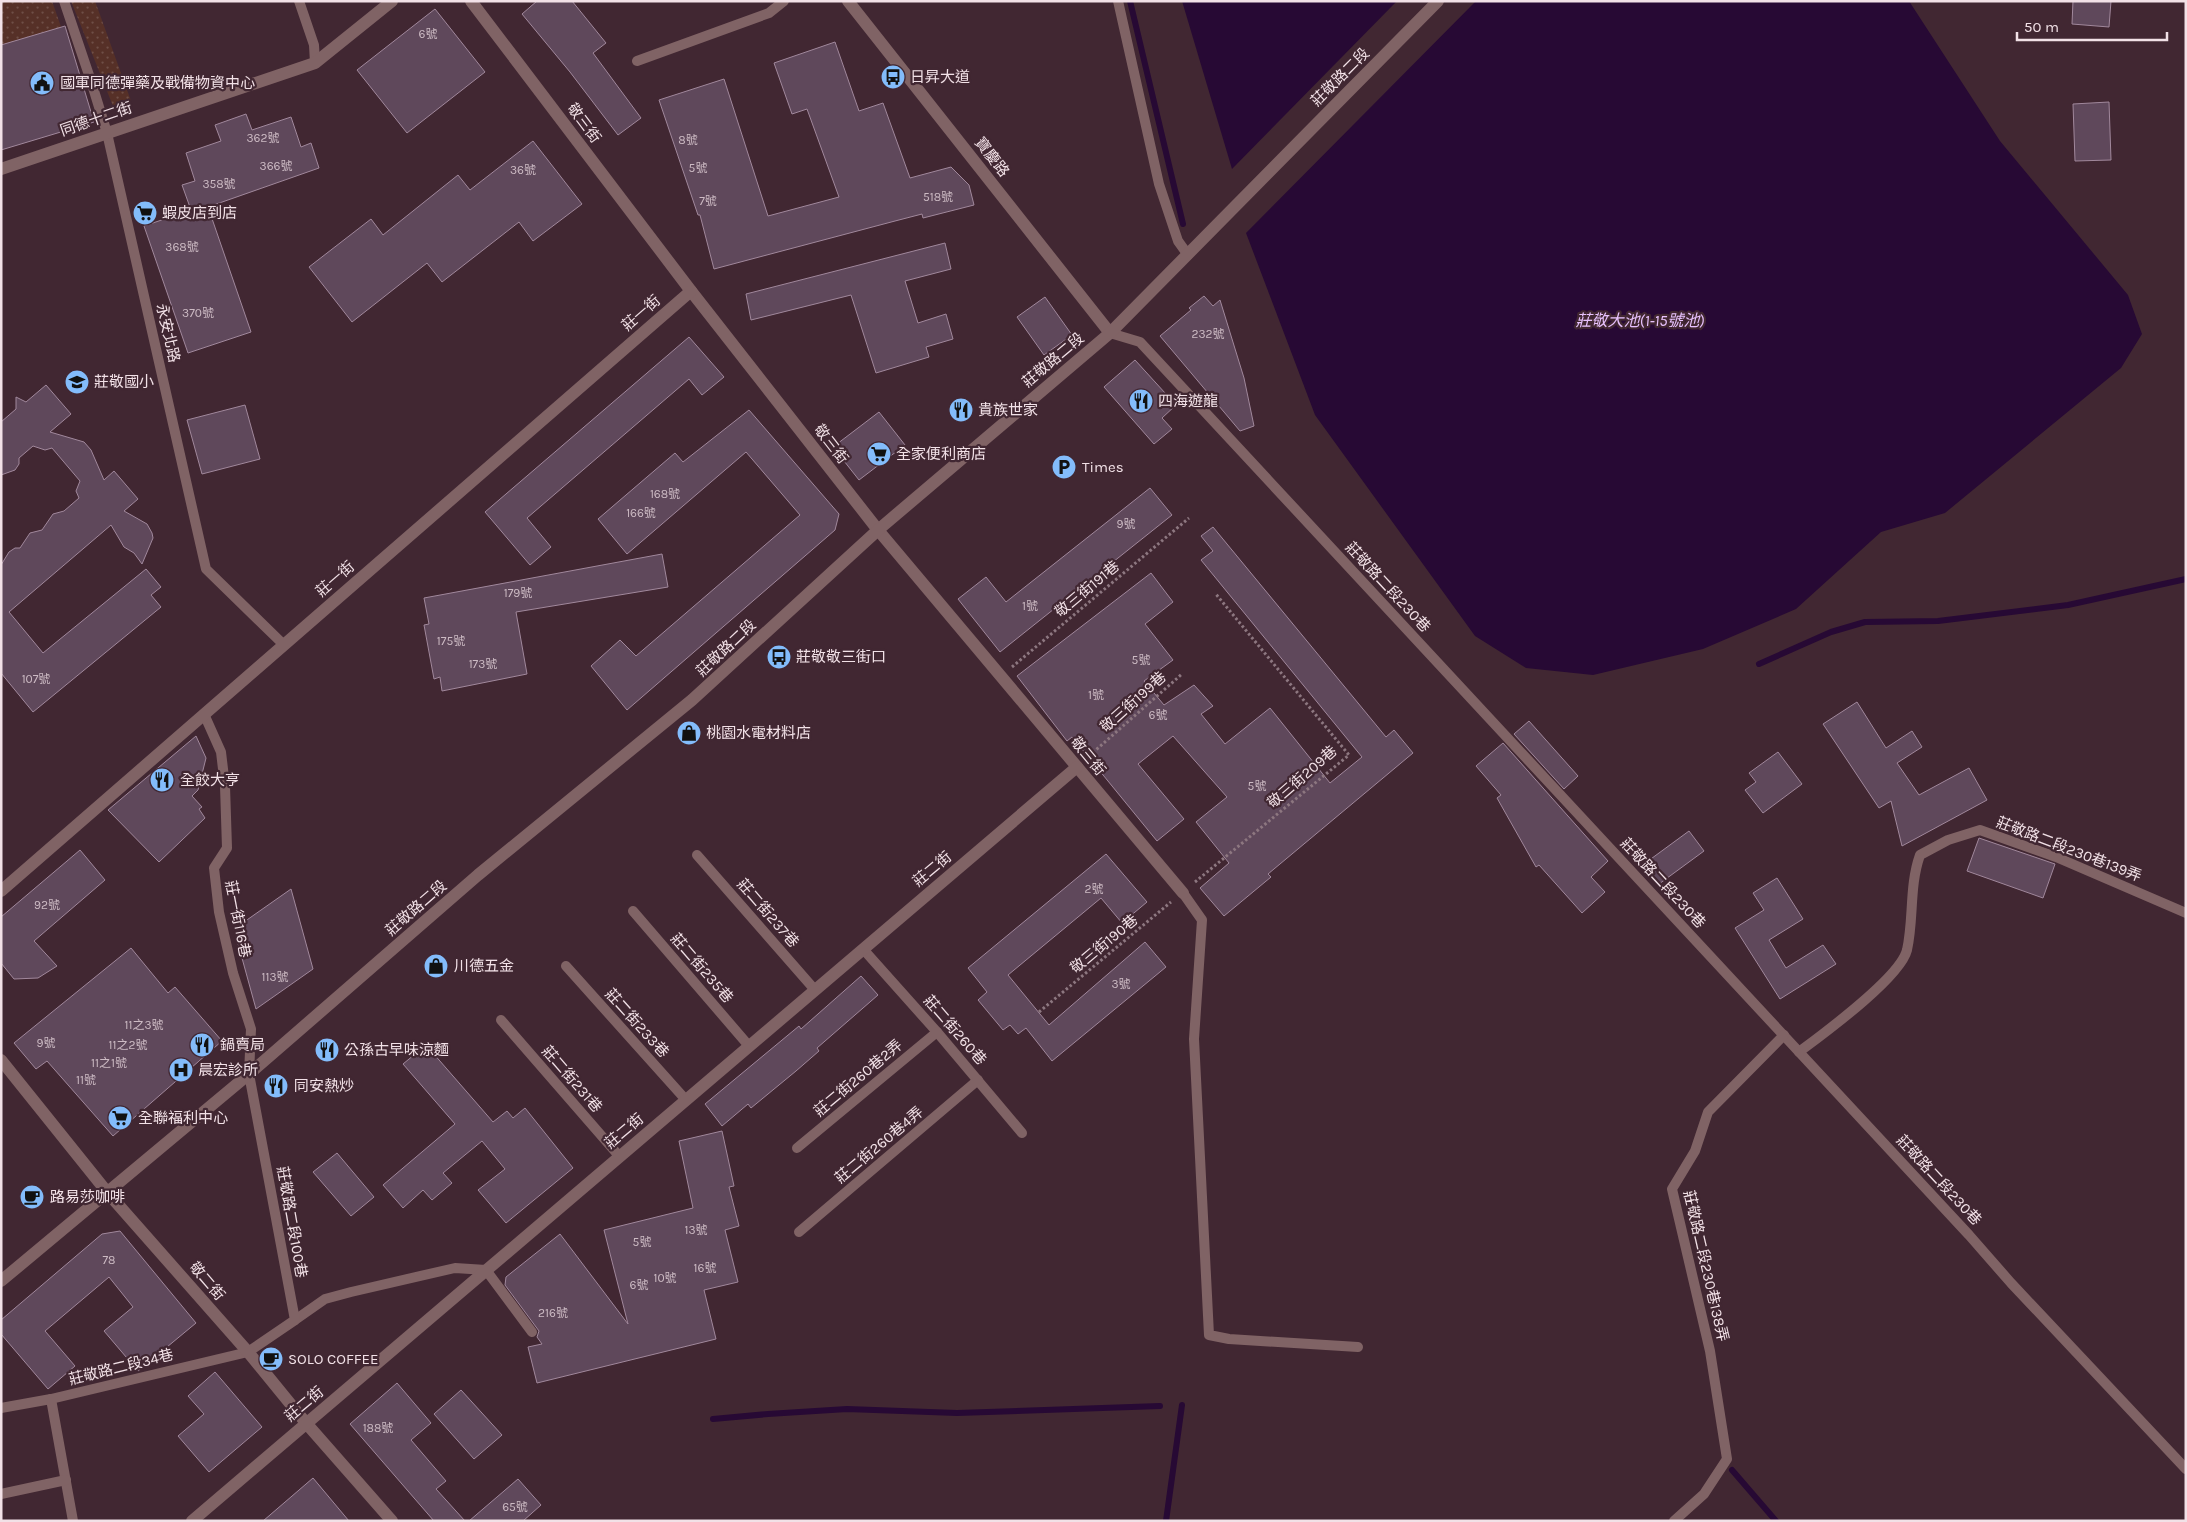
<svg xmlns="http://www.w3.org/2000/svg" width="2187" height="1522" font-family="Karla,'Noto Sans TC',sans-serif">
	<defs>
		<pattern id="park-dots" width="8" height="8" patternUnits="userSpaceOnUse" patternTransform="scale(1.25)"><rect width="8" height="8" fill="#563027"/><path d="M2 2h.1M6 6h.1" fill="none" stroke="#6f4e46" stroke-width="1.8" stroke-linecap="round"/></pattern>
	</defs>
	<rect width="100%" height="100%" fill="#412732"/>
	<g fill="url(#park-dots)">
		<polygon points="1,1 52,1 68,47 1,67"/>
		<polygon points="71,1 95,1 131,101 113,106"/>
	</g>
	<g fill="#270934">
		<polygon points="1182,1 1397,1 1232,169"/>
		<polygon points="1476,1 1909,1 2000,141 2128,295 2142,334 2121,368 1945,513 1881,532 1796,609 1703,649 1593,675 1526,668 1475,636 1315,415 1246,233"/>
	</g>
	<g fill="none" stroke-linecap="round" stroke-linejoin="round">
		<g stroke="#270934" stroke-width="6">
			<polyline points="1130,1 1183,224"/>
			<polyline points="1759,664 1831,632 1865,622 1938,621 2068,605 2186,579"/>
			<polyline points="713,1419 768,1414 847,1409 957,1413 1160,1406"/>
			<polyline points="1732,1470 1776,1521"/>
			<polyline points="1166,1521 1182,1405"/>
		</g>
	</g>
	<g fill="#5f485b" stroke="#a1889c">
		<polygon points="537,1 572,1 606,43 593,53 641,118 618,135 570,72 522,14"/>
		<polygon points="2073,1 2111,1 2109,27 2072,24"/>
		<polygon points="435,9 485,72 407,133 357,70"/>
		<polygon points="65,26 94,122 1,150 1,45"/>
		<polygon points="835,42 859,111 883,103 910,178 951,167 969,185 974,205 923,218 922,214 895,221 714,269 700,215 698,215 659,100 724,79 768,216 839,197 807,109 792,114 774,63"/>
		<polygon points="2109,102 2111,160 2075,161 2073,104"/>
		<polygon points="246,114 252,130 291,117 301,147 311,143 319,168 208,207 251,332 188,353 144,226 191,210 182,185 195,181 186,153 221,141 215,125"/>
		<polygon points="533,141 582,204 533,241 519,222 442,282 427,263 352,322 309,267 371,219 383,235 458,175 470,190"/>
		<polygon points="945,243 951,269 905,281 918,323 946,314 953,339 926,347 929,357 876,373 851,295 751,320 746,294"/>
		<polygon points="1204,296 1213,306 1220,300 1244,378 1254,426 1240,431 1160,336 1191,310 1189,308"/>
		<polygon points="1045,297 1072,335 1044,355 1017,317"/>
		<polygon points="689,337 724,377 702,395 689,379 527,518 551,547 530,565 485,512"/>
		<polygon points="1135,360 1176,405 1162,418 1172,429 1154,444 1104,387"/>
		<polygon points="46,385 71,414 50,432 84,442 91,450 104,480 114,471 138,499 124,511 147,524 152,533 153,538 142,564 134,553 124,547 111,525 9,612 43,653 146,569 161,587 151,595 161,607 33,712 1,673 1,565 9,552 15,548 20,548 30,533 42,530 53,514 64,511 79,498 76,491 80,481 52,448 45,450 33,446 19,458 19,464 15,470 1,475 1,422 16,409 16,397 26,402"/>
		<polygon points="245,405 260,459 202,474 187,420"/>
		<polygon points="749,410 839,514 835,530 627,710 591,666 620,640 636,656 800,515 746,452 627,554 598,519 675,453 683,462"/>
		<polygon points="879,412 905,445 859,480 833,447"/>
		<polygon points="1150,488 1172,515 1000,652 958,599 986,577 1006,602"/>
		<polygon points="1213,527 1386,737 1394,730 1413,753 1268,874 1271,877 1224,916 1200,888 1229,863 1196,822 1227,797 1173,736 1138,764 1184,819 1157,841 1072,737 1067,741 1017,676 1151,573 1173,602 1145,624 1173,660 1144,681 1164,705 1194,685 1213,706 1201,714 1225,744 1270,708 1330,783 1362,757 1201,560 1213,551 1201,536"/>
		<polygon points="662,554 668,587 516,612 527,674 442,691 440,677 434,679 424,625 429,624 424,598"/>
		<polygon points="1857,702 1886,748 1912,731 1922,747 1897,763 1919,795 1969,768 1987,800 1902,846 1891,801 1879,808 1823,724"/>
		<polygon points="1529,721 1578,776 1564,789 1514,734"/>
		<polygon points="196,736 206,758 198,790 192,796 202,807 199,809 205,818 159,862 108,810"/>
		<polygon points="1503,743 1608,861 1591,877 1605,892 1582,913 1539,865 1536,867 1497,798 1501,795 1476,766"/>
		<polygon points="1778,752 1802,784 1763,813 1745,790 1756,782 1749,773"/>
		<polygon points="1689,831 1704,851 1659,884 1644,864"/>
		<polygon points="1979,838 2055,864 2043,898 1967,871"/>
		<polygon points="80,850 105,880 34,941 57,966 38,978 14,979 1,963 1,917"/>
		<polygon points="1106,854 1147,902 1122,923 1101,898 1008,975 1049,1025 1145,942 1166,967 1052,1061 1026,1028 1018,1034 1010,1025 1003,1030 978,1000 987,992 968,968"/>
		<polygon points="1777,878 1803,919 1769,940 1786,968 1823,945 1836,964 1780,999 1735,928 1764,910 1753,893"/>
		<polygon points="291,889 313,969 256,1009 234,929"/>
		<polygon points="131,948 168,993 175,987 222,1041 113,1136 47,1061 36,1069 14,1043"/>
		<polygon points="861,976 878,995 817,1048 819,1051 796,1071 751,1108 748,1104 722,1126 705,1104 799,1026 801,1029"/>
		<polygon points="426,1045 493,1122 507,1111 513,1118 525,1108 573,1168 506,1223 478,1190 505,1169 482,1141 443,1173 452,1183 432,1200 423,1190 403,1208 383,1185 455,1124 403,1064"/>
		<polygon points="722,1131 734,1186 729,1187 739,1226 725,1230 738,1282 704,1290 716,1339 537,1383 528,1347 542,1344 537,1337 539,1331 505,1285 506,1277 560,1234 628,1324 604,1230 693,1208 679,1141"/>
		<polygon points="337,1153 374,1197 351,1216 313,1172"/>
		<polygon points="120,1231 196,1323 138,1371 104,1331 133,1307 109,1277 45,1331 75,1366 48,1389 1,1334 1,1320 102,1234"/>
		<polygon points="215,1372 262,1427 209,1472 178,1436 204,1414 188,1396"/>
		<polygon points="397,1383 431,1423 411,1440 446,1481 436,1489 465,1521 434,1521 350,1424"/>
		<polygon points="461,1390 502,1435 474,1459 434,1414"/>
		<polygon points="313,1478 349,1521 263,1521"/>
		<polygon points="518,1479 541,1505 523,1521 469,1521"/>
	</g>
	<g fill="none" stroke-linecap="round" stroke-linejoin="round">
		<g stroke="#8d7780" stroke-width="3" stroke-dasharray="2.5 2.5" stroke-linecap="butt">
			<polyline points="1012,667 1189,518"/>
			<polyline points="1089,756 1182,674"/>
			<polyline points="1195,882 1349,755 1215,593"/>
			<polyline points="1039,1012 1171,902"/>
		</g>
		<g stroke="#806365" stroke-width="10">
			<polyline points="64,1 91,81 107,133 206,569 284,645"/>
			<polyline points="299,1 314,45 315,63"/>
			<polyline points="1118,1 1159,184 1178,241 1188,255"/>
			<polyline points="637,61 769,13 784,1"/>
			<polyline points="1110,333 1140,342 1969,1235 2011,1283 2186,1469"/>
			<polyline points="697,855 815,990"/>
			<polyline points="1183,893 1202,920 1194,1039 1209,1335 1229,1339 1358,1347"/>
			<polyline points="633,911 749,1046"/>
			<polyline points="863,949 937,1032 1022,1133"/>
			<polyline points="566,966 686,1100"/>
			<polyline points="501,1020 620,1157"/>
			<path d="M 1799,1052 C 1823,1034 1900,978 1907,950 C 1914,919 1909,886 1920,855 L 1948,840 L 1980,830 L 2056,857 L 2186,913"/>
			<polyline points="797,1148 937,1032"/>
			<polyline points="799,1232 978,1080"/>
			<polyline points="295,1320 325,1299 351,1292 455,1268 486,1270 532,1332"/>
			<polyline points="51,1399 73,1521"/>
			<polyline points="1,1408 51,1399 248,1352 295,1320 249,1074 251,1029 233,973 219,912 214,868 227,848 225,786 221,752 204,714"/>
			<polyline points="1,1494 66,1480"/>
			<polyline points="1674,1521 1704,1494 1727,1459 1710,1351 1672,1189 1695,1151 1708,1112 1784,1035"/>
		</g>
		<g stroke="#806365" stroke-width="12">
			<polyline points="471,1 691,291 878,530 1183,893"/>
			<polyline points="848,1 1110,333"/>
			<polyline points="1,169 315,63 392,1"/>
			<polyline points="1,891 691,291"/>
			<polyline points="1,1060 107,1192 248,1352 306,1423 392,1521"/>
			<polyline points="192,1521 1077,767"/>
		</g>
		<polyline stroke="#806365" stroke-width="12" points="1,1281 249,1074 478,875 692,700 878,530 1110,333 1438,1"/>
	</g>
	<defs>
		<symbol id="bus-disc" viewBox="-11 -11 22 22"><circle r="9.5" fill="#83bcfb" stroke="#412732"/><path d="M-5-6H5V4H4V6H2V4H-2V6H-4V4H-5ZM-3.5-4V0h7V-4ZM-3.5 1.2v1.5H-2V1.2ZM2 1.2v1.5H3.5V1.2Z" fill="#111"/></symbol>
		<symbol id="civic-disc" viewBox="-11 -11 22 22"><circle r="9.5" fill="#83bcfb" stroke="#412732"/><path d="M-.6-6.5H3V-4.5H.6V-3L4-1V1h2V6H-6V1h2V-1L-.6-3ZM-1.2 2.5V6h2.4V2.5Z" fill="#111"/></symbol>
		<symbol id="supermarket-disc" viewBox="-11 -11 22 22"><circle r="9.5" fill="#83bcfb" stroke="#412732"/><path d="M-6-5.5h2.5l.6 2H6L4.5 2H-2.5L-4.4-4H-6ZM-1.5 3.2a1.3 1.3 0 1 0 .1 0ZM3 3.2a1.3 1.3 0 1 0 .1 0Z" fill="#111"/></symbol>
		<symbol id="school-disc" viewBox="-11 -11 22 22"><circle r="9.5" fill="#83bcfb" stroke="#412732"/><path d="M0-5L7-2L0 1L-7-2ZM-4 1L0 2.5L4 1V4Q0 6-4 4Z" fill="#111"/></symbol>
		<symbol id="restaurant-disc" viewBox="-11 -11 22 22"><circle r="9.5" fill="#83bcfb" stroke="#412732"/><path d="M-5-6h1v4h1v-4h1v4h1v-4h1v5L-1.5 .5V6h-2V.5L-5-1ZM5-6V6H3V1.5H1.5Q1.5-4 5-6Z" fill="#111"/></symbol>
		<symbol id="parking-disc" viewBox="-11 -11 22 22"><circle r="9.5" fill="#83bcfb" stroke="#412732"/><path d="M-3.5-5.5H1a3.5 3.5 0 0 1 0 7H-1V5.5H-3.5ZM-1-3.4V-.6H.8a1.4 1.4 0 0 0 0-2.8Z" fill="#111"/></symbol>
		<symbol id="shop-disc" viewBox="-11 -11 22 22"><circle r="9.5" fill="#83bcfb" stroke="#412732"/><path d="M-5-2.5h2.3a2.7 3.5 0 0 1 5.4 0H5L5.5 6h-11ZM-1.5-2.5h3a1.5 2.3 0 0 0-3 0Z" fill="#111"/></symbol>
		<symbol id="hospital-disc" viewBox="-11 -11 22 22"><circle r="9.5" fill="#83bcfb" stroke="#412732"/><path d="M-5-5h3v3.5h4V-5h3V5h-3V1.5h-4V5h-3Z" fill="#111"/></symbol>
		<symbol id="cafe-disc" viewBox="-11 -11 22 22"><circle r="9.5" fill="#83bcfb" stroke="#412732"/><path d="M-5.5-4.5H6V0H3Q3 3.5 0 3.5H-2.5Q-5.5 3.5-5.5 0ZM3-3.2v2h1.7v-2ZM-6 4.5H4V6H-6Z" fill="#111"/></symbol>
	</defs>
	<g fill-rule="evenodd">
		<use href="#bus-disc" x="879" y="63" width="28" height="28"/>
		<use href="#civic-disc" x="28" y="69" width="28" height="28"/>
		<use href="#supermarket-disc" x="131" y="199" width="28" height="28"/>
		<use href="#school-disc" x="63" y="368" width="28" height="28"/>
		<use href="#restaurant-disc" x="1127" y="387" width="28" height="28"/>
		<use href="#restaurant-disc" x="947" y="396" width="28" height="28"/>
		<use href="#supermarket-disc" x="865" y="440" width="28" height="28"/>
		<use href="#parking-disc" x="1050" y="453" width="28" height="28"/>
		<use href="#bus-disc" x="765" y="643" width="28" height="28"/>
		<use href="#shop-disc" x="675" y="719" width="28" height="28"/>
		<use href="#restaurant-disc" x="148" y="766" width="28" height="28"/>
		<use href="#shop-disc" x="422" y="952" width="28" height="28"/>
		<use href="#restaurant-disc" x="188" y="1031" width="28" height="28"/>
		<use href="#restaurant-disc" x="313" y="1036" width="28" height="28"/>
		<use href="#hospital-disc" x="167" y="1056" width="28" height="28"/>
		<use href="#restaurant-disc" x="262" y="1072" width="28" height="28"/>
		<use href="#supermarket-disc" x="106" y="1104" width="28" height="28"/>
		<use href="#cafe-disc" x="18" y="1183" width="28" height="28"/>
		<use href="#cafe-disc" x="257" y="1345" width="28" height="28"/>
	</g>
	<g text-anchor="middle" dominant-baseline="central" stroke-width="4.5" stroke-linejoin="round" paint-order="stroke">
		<g font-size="12" fill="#cdbbc4">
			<text x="428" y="34">6號</text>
			<text x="263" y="138">362號</text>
			<text x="688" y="140">8號</text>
			<text x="276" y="166">366號</text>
			<text x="698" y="168">5號</text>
			<text x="523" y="170">36號</text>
			<text x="219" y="184">358號</text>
			<text x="938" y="197">518號</text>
			<text x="708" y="201">7號</text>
			<text x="182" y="247">368號</text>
			<text x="198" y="313">370號</text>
			<text x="1208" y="334">232號</text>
			<text x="665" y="494">168號</text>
			<text x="641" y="513">166號</text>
			<text x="1126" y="524">9號</text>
			<text x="518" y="593">179號</text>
			<text x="1030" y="606">1號</text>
			<text x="451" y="641">175號</text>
			<text x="1141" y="660">5號</text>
			<text x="483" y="664">173號</text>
			<text x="36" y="679">107號</text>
			<text x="1096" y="695">1號</text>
			<text x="1158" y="715">6號</text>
			<text x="1257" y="786">5號</text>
			<text x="1094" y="889">2號</text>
			<text x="47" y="905">92號</text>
			<text x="275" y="977">113號</text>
			<text x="1121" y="984">3號</text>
			<text x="144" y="1025">11之3號</text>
			<text x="46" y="1043">9號</text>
			<text x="128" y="1045">11之2號</text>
			<text x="109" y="1063">11之1號</text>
			<text x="86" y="1080">11號</text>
			<text x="696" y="1230">13號</text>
			<text x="642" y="1242">5號</text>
			<text x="109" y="1260">78</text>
			<text x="705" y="1268">16號</text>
			<text x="665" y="1278">10號</text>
			<text x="639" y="1285">6號</text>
			<text x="553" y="1313">216號</text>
			<text x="378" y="1428">188號</text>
			<text x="515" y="1507">65號</text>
		</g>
		<g font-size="15" fill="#f2e1e7" stroke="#412732" text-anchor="start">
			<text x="910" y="77">日昇大道</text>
			<text x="60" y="83">國軍同德彈藥及戰備物資中心</text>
			<text x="162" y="213">蝦皮店到店</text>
			<text x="94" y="382">莊敬國小</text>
			<text x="1158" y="401">四海遊龍</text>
			<text x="978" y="410">貴族世家</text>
			<text x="896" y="454">全家便利商店</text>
			<text x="1082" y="467">Times</text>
			<text x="796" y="657">莊敬敬三街口</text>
			<text x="706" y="733">桃園水電材料店</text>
			<text x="180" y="780">全餃大亨</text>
			<text x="454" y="966">川德五金</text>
			<text x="220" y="1045">鍋賣局</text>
			<text x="344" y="1050">公孫古早味涼麵</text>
			<text x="198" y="1070">晨宏診所</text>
			<text x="294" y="1086">同安熱炒</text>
			<text x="138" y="1118">全聯福利中心</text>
			<text x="50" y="1197">路易莎咖啡</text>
			<text x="288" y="1359">SOLO COFFEE</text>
		</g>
		<g font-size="15" fill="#f2e1e7" stroke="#412732">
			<text transform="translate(1340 77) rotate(-45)">莊敬路二段</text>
			<text transform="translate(96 119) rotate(-19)">同德十二街</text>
			<text transform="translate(584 123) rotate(53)">敬三街</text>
			<text transform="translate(992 157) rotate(52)">寶慶路</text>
			<text transform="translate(641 313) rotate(-41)">莊一街</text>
			<text transform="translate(168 333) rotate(77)">永安北路</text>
			<text transform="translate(1053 360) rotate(-40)">莊敬路二段</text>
			<text transform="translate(831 444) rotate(52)">敬三街</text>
			<text transform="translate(335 579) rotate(-41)">莊一街</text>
			<text transform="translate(1388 587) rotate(47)">莊敬路二段230巷</text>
			<text transform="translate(1087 589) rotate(-40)">敬三街191巷</text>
			<text transform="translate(726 648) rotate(-43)">莊敬路二段</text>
			<text transform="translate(1133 702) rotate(-42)">敬三街199巷</text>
			<text transform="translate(1088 756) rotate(50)">敬三街</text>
			<text transform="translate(1302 777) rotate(-41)">敬三街209巷</text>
			<text transform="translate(2069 849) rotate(21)">莊敬路二段230巷139弄</text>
			<text transform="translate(932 869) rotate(-40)">莊二街</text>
			<text transform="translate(1663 883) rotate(47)">莊敬路二段230巷</text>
			<text transform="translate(416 908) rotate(-41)">莊敬路二段</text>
			<text transform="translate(768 913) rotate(49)">莊二街237巷</text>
			<text transform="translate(238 919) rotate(79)">莊一街116巷</text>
			<text transform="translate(1104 944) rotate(-40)">敬三街190巷</text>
			<text transform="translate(702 968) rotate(49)">莊二街235巷</text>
			<text transform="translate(637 1023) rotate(48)">莊二街233巷</text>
			<text transform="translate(955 1030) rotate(49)">莊二街260巷</text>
			<text transform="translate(858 1078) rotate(-40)">莊二街260巷2弄</text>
			<text transform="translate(572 1079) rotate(49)">莊二街231巷</text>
			<text transform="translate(624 1131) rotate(-40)">莊二街</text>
			<text transform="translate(879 1145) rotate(-40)">莊二街260巷4弄</text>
			<text transform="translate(1939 1180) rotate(47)">莊敬路二段230巷</text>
			<text transform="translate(292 1222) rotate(80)">莊敬路二段100巷</text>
			<text transform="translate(1706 1266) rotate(77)">莊敬路二段230巷138弄</text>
			<text transform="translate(207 1281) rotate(49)">敬二街</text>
			<text transform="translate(121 1367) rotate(-14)">莊敬路二段34巷</text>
			<text transform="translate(304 1404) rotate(-40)">莊二街</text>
		</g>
		<g font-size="16" font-style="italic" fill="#e7c1fd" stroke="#412732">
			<text x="1640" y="320">莊敬大池(1-15號池)</text>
		</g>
	</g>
	<rect width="2187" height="1522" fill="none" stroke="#f2e1e7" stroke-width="5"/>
	<path d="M2017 32v8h150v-8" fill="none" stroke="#f2e1e7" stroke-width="2.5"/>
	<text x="2024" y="32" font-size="15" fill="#f2e1e7" stroke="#412732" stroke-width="4" paint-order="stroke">50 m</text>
</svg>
